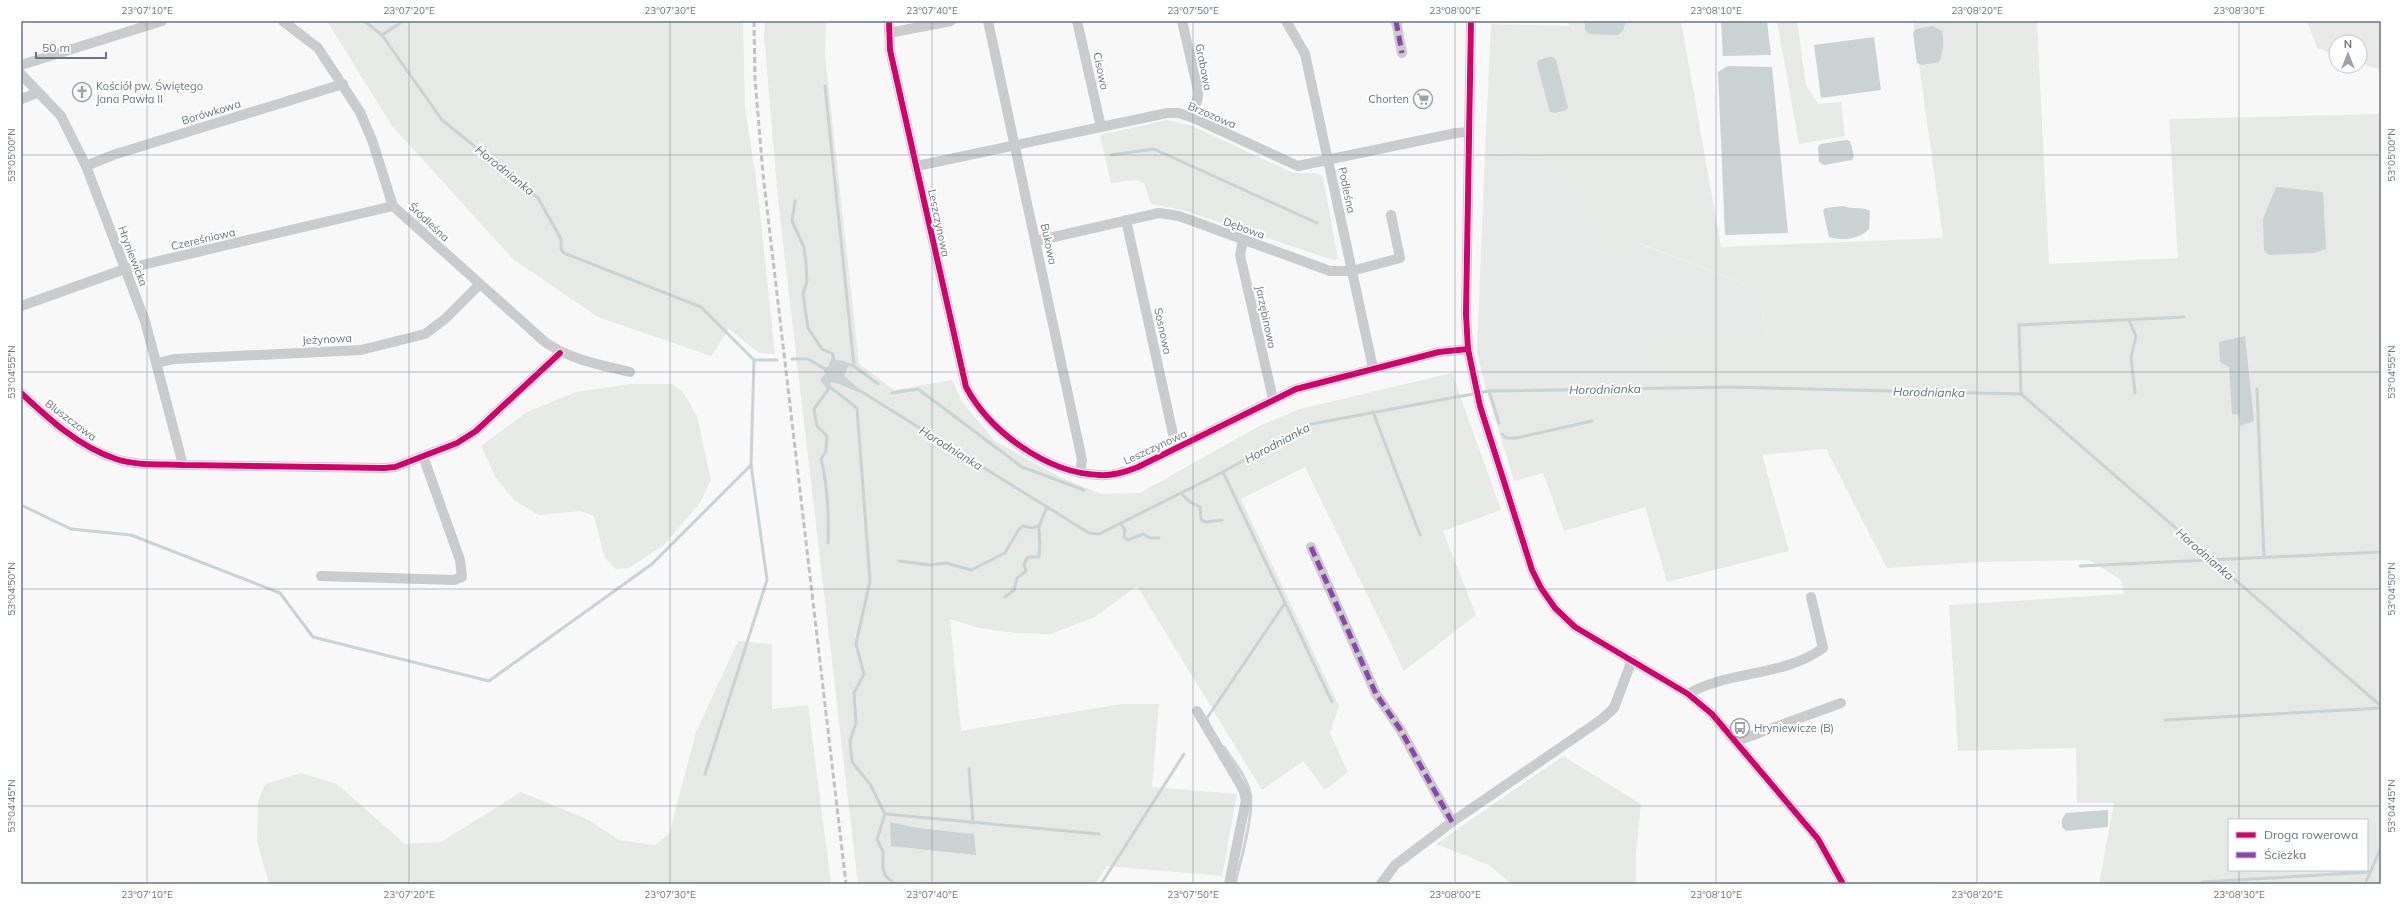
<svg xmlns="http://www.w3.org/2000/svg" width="2402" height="905" font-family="Mulish,sans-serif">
	<rect width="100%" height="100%" fill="#f8f8f8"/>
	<polygon fill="#e7e8e8" points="1485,153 1553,155 1608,250 1638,243 1745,284 1760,298 1766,334 1662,382 1580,385 1485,385 1477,353"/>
	<g fill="#e7e9e6" fill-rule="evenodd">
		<polygon points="327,21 743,21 745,108 757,186 775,354 759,353 729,329 711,356 598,317 513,259 392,126"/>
		<polygon points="765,21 826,21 825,55 859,364 894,390 952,380 962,402 995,441 1060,477 1101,494 1140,493 1261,425 1300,409 1452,373 1501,510 1443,531 1476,615 1404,671 1305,467 1241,499 1339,706 1330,733 1348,772 1325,790 1303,761 1262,790 1137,586 1095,617 1051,634 1016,633 979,628 950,619 961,731 1122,704 1159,704 1152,787 1237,794 1222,876 1107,866 1095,884 858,884 778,200 764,34"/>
		<path d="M 1568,21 L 1681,21 L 1721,247 L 1943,238 L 1913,21 L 2037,21 L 2049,264 L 2178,258 L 2169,119 L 2381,114 L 2381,884 L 2099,884 L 2114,803 L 2077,803 L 2076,748 L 1958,751 L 1949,605 L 2124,594 L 2121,580 L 2090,560 L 1982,562 L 1887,568 L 1826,449 L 1762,455 L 1789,551 L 1667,582 L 1645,507 L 1564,531 L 1543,473 L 1514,481 L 1485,385 L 1662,382 L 1651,342 L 1766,334 L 1760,298 L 1745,284 L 1639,243 L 1608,251 L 1553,155 L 1485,153 L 1491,24 L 1569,26 ZM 2229,820 L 2367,820 L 2367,870 L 2229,870 Z"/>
		<polygon points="1777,21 1797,21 1806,85 1818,104 1841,102 1845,136 1799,144"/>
		<polygon points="2307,21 2381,21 2381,70 2360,63 2360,42 2336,42 2336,55 2317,48"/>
		<polygon points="1167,120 1190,125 1293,173 1317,173 1323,177 1338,259 1333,260 1183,210 1151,204 1144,183 1136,180 1111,183 1100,135"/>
		<polygon points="631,384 672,384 683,392 697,416 711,480 700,503 664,545 629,568 616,569 605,558 594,516 581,511 539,515 515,501 496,478 481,446 527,412 576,392"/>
		<polygon points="738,641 772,644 772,709 808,705 831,884 269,884 257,841 258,802 265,784 301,773 337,784 405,844 441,842 521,792 589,820 619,840 655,845 669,834 696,732"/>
		<polygon points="1563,756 1641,804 1636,854 1636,884 1511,884 1489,865 1436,844"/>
	</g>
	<g fill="#cad2d4">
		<path d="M 1585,21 L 1625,21 C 1625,28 1623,31 1618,35 L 1589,34 L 1585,30 Z"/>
		<polygon points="1721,21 1767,21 1771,55 1723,56"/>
		<path d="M 1933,26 L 1942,31 C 1944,40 1943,54 1939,62 L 1922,65 L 1917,63 L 1913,33 L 1916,29 Z"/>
		<polygon points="1874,37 1881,90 1821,98 1814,45"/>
		<polygon points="1547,57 1552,57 1556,60 1568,107 1566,110 1555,113 1550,112 1537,64 1538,61"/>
		<polygon points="1728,66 1772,67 1788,233 1725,235 1718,72"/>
		<polygon points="1846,140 1850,141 1854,156 1852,160 1824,165 1819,162 1818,147 1821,144"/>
		<polygon points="2276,187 2323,192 2326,249 2314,253 2269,255 2264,250 2263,219"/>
		<path d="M 1844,206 C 1852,210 1861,206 1870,211 L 1869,229 C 1857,240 1844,241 1829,237 L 1823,211 L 1825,208 Z"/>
		<polygon points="2245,336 2254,421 2240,426 2239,415 2232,414 2229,367 2220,362 2219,342"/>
		<path d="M 833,354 L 836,360 L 845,361 L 849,365 L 844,376 L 865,394 C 853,391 843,384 831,382 L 831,390 L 827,389 L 820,380 L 825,374 L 822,367 L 828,367 Z"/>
		<polygon points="2108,810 2108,827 2066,831 2062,827 2062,819 2066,813"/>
		<polygon points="890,822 917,828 974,834 976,855 891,846"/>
	</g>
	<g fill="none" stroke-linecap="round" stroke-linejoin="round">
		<g stroke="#cad2d4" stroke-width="3">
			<polyline points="364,21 382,35 442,120 538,198 561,239 561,249 564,253 701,307 754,360 777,360"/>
			<polyline points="382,35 403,21"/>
			<polyline points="825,86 854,366"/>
			<polyline points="1111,155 1154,149 1317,223"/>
			<polyline points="795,201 792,221 804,247 806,264 807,281 803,294 808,328 822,349 833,354 833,358"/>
			<polyline points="2129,320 2136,336 2131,358 2135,393"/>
			<polyline points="792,359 808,359 825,369"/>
			<polyline points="847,364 854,366 878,384"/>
			<polyline points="830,387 857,408 870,581 856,644 864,674 854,693 856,723 850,741 852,762 870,784 885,814 877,839 883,852 883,868 885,875 894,884"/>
			<polyline points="2257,389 2264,557"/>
			<polyline points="1489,391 1499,423"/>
			<polyline points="862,392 1089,533 1099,534 1223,472 1306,425 1489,391 1731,387 2021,394 2381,706"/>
			<polyline points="892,393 918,389 1022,467 1084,490"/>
			<polyline points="2021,394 2019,325 2184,317"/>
			<polyline points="1373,412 1420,535"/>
			<polyline points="1502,434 1506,438 1516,438 1592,421"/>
			<polyline points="1223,472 1332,702"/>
			<polyline points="1181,493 1190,502 1200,507 1201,519 1205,522 1222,520"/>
			<polyline points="21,505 71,529 131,535 280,593 313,637 489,681 652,564 751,465 754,360"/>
			<polyline points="1121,524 1125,530 1124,537 1128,540 1143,534 1150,538 1159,538"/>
			<path d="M 828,543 C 829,515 828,486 821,459 L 826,451 L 827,436 L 817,426 L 814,409 L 830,387"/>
			<polyline points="899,561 930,565 946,563 971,570 1005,553 1019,529 1023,526 1032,528 1039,526 1047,507"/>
			<polyline points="2080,566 2381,552"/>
			<path d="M 1005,597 L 1014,590 L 1017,578 L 1026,571 L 1024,564 L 1028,557 L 1039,557 C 1041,545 1039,537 1039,526"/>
			<polyline points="2165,720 2381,708"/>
			<polyline points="1208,722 1207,718 1285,603"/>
			<path d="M 1224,747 C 1233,761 1246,776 1250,792 C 1255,811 1240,863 1235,884"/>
			<polyline points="969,769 973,823"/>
			<polyline points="705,774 767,580 751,465"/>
			<polyline points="885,814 1099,834"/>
			<polyline points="2202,882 2370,872"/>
			<polyline points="1101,884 1184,754"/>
			<polyline points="2365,884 2381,848"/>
		</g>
		<g stroke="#c9cbcc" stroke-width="10">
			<path d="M 283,21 L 318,48 L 360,112 L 372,140 L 393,206 L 545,342 C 571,360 600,365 630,372"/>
			<path d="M 889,21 L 890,50 L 966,387 C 990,432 1047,473 1099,475 C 1113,476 1125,472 1138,467 L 1296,389 L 1439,352 L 1468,349"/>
			<polyline points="988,21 1082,460 1080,473"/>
			<polyline points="1077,21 1101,127"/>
			<polyline points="1182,21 1198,90 1198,98 1191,117"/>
			<polyline points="1286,21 1305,54 1373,368"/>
			<polyline points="1396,21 1402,53"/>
			<polyline points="1471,21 1466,314 1468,349 1480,406 1532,570 1541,588 1555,608 1575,627 1688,694 1712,714 1818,839 1843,884"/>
			<polyline points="889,33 951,21"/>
			<polyline points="21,65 162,21"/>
			<polyline points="21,74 61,116 86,166 145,321 183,465"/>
			<polyline points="21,99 37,93"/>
			<polyline points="86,166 113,155 343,84"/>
			<polyline points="917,166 1167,113 1178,113 1191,117 1298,166 1456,133 1469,132"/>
			<polyline points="1126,220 1173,434 1179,447"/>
			<polyline points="1243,240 1240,255 1273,399"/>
			<polyline points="1036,241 1159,213 1179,216 1330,271 1352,271 1400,258 1391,215"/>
			<polyline points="21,306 125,269 393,206"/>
			<polyline points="157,363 174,359 361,350 425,334 445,319 479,285"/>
			<path d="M 21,393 C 49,419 79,447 116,459 C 137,466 162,464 183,465 L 384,468 L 395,467 L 457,443 L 476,431 L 560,353"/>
			<polyline points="1311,547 1376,694 1400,729 1452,822"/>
			<polyline points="321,576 454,580 462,577 460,560 423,456"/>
			<path d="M 1688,694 C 1729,670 1784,677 1823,648 L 1811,597"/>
			<polyline points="1197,711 1243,789 1246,800 1229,884"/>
			<polyline points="1737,741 1841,703"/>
			<polyline points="1381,884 1395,865 1452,822 1602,719 1614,708 1632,660"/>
		</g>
		<polyline stroke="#c0c2c2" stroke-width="3" stroke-dasharray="6 3" stroke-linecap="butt" points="754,21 755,79 763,174 846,884"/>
		<g stroke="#8e44ad" stroke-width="5" stroke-dasharray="10 5" stroke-linecap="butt">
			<polyline points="1396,21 1402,53"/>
			<polyline points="1311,547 1376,694 1400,729 1452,822"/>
		</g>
		<defs>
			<g id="cycleway">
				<path d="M 889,21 L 890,50 L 966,387 C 990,432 1047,473 1099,475 C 1113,476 1125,472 1138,467 L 1296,389 L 1439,352 L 1468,349"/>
				<polyline points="1471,21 1466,314 1468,349 1480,406 1532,570 1541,588 1555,608 1575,627 1688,694 1712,714 1818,839 1843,884"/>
				<path d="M 21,393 C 49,419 79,447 116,459 C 137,466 162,464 183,465 L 384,468 L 395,467 L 457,443 L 476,431 L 560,353"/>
			</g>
		</defs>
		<use href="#cycleway" stroke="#fff" stroke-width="8"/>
		<use href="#cycleway" stroke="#d6006c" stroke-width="6"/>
	</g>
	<path fill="none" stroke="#67757e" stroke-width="1" stroke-opacity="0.45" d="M 147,21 L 147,884M 409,21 L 409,884M 670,21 L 670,884M 932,21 L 932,884M 1193,21 L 1193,884M 1455,21 L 1455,884M 1716,21 L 1716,884M 1977,21 L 1977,884M 2239,21 L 2239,820M 21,155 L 2381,155M 21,372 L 2381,372M 21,589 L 2381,589M 21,806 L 2381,806M 2239,870 L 2239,884"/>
	<defs>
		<symbol id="church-ring" viewBox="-11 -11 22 22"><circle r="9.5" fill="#fff" stroke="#9aa3a9" stroke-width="1.5"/><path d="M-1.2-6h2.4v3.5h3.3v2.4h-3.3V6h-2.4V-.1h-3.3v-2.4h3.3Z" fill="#9aa3a9"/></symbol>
		<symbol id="supermarket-ring" viewBox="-11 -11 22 22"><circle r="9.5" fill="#fff" stroke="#9aa3a9" stroke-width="1.5"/><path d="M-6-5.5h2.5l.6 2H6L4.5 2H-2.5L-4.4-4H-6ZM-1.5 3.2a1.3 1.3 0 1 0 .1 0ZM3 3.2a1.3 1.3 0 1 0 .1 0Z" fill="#9aa3a9"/></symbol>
		<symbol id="bus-ring" viewBox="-11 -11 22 22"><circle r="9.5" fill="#fff" stroke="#9aa3a9" stroke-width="1.5"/><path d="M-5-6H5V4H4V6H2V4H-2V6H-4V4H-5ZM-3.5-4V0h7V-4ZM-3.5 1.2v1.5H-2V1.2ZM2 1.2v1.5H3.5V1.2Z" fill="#9aa3a9"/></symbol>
	</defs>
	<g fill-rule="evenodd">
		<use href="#church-ring" x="71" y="81" width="22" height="22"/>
		<use href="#supermarket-ring" x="1412" y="88" width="22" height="22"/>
		<use href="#bus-ring" x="1729" y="717" width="22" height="22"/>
	</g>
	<g text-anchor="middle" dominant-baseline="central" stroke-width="4" stroke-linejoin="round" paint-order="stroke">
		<g font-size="11" fill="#67757e" stroke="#fff">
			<text transform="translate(1204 67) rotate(79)">Grabowa</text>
			<text transform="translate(1101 71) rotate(78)">Cisowa</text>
			<text transform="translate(211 112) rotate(-17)">Borówkowa</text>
			<text transform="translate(1212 115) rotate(23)">Brzozowa</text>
			<text transform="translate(1347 190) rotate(78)">Podleśna</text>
			<text transform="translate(429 222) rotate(43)">Śródleśna</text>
			<text transform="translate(939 223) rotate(78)">Leszczynowa</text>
			<text transform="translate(1244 228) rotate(20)">Dębowa</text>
			<text transform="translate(203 239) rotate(-13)">Czereśniowa</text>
			<text transform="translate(1049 244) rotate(78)">Bukowa</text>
			<text transform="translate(133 256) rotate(69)">Hryniewicka</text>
			<text transform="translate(1266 317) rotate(78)">Jarzębinowa</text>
			<text transform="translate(1163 331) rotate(78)">Sosnowa</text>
			<text transform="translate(327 339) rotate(-3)">Jeżynowa</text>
			<text transform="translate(71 420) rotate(37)">Bluszczowa</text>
			<text transform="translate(1155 447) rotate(-25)">Leszczynowa</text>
		</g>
		<g font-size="11" fill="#67757e" stroke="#fff" text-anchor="start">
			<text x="96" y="86">Kościół pw. Świętego<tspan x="96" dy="13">Jana Pawła II</tspan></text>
			<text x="1409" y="99" text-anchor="end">Chorten</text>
			<text x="1754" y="728">Hryniewicze (B)</text>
		</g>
		<g font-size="12" font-style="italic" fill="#627378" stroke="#fff">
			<text transform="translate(505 170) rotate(39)">Horodnianka</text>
			<text transform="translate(1605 389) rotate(-1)">Horodnianka</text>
			<text transform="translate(1929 392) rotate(1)">Horodnianka</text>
			<text transform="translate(1277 443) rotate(-28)">Horodnianka</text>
			<text transform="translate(951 448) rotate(32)">Horodnianka</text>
			<text transform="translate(2205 554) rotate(41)">Horodnianka</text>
		</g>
	</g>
	<rect width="2402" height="905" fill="none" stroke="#ffffff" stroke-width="44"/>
	<rect x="2228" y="819" width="140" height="52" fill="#ffffff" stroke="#c2c8cb"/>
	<rect x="2236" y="832" width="20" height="6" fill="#d6006c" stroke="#c2c8cb"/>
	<text x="2264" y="839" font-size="12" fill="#67757e">Droga rowerowa</text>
	<rect x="2236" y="852" width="20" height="6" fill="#8e44ad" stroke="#c2c8cb"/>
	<text x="2264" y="859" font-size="12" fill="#67757e">Ścieżka</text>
	<g transform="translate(2348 54)"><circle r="19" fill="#ffffff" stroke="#c2c8cb"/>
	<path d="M0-3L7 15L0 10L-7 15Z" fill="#9aa3a9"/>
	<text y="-6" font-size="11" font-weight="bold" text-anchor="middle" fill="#67757e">N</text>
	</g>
	<path d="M36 52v6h70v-6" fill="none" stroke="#67757e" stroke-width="2"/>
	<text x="42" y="52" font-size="12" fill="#67757e" stroke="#ffffff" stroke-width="3" paint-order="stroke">50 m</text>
	<rect x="22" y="22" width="2358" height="861" fill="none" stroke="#67757e" stroke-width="1.5"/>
	<g font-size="10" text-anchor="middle" fill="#67757e">
		<text x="147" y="14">23°07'10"E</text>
		<text x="409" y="14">23°07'20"E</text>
		<text x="670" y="14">23°07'30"E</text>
		<text x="932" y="14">23°07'40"E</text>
		<text x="1193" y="14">23°07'50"E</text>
		<text x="1455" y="14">23°08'00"E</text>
		<text x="1716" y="14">23°08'10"E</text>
		<text x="1977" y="14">23°08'20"E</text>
		<text x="2239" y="14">23°08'30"E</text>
		<text transform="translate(11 155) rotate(-90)" y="4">53°05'00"N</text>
		<text transform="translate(2391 155) rotate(-90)" y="4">53°05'00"N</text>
		<text transform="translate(11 372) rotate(-90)" y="4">53°04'55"N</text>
		<text transform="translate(2391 372) rotate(-90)" y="4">53°04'55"N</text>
		<text transform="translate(11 589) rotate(-90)" y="4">53°04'50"N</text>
		<text transform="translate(2391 589) rotate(-90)" y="4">53°04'50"N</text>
		<text transform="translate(11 806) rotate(-90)" y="4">53°04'45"N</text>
		<text transform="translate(2391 806) rotate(-90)" y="4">53°04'45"N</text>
		<text x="147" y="898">23°07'10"E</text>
		<text x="409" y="898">23°07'20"E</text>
		<text x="670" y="898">23°07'30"E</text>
		<text x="932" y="898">23°07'40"E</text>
		<text x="1193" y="898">23°07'50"E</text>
		<text x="1455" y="898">23°08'00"E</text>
		<text x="1716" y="898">23°08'10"E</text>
		<text x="1977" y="898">23°08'20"E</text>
		<text x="2239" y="898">23°08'30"E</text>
	</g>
</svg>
